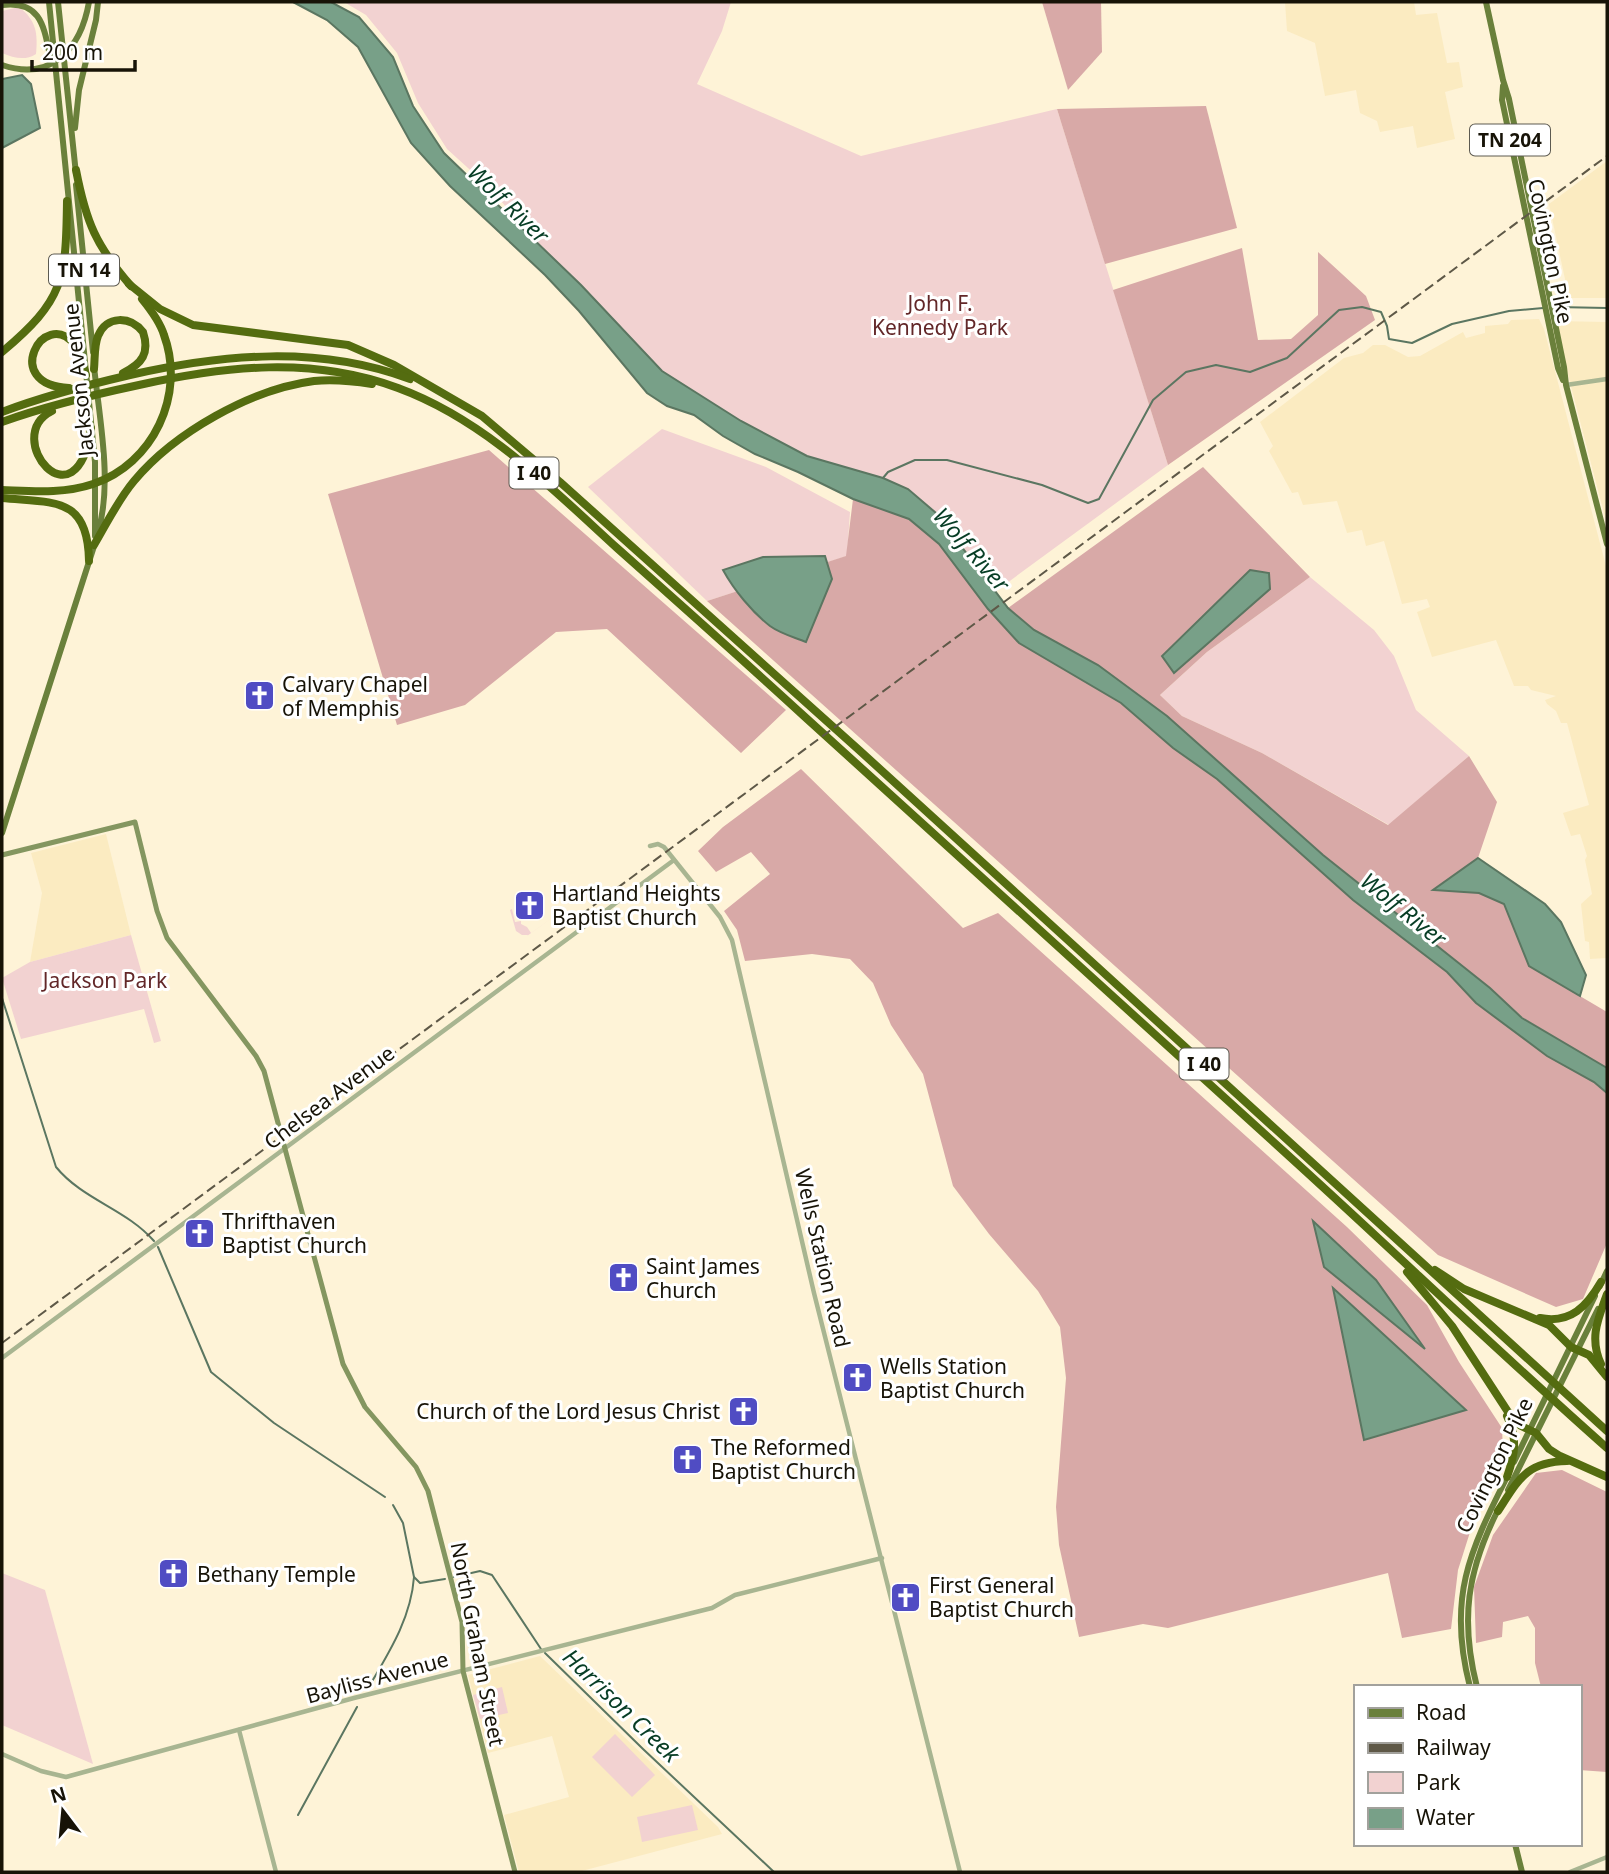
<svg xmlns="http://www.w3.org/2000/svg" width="1609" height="1874" font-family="'Noto Sans',sans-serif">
	<rect width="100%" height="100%" fill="#fef3d7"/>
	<g fill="#fbebc1">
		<polygon points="1285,2 1414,2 1416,15 1437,13 1447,63 1459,62 1463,87 1445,92 1455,139 1417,148 1413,126 1380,132 1377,121 1360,113 1356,90 1325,96 1315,43 1287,31"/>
		<polygon points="1607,161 1607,298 1569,298 1549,204"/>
		<polygon points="1539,319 1544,329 1607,570 1607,958 1590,959 1589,942 1585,941 1581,904 1592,894 1585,860 1587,856 1580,834 1571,836 1563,813 1589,805 1567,723 1561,723 1556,711 1547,704 1545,700 1556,696 1531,690 1528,686 1514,686 1496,640 1432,657 1417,612 1430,607 1427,599 1402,604 1384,541 1366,546 1362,530 1347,533 1337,501 1303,505 1298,492 1292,493 1269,451 1273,446 1260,422 1344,358 1363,353 1373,345 1385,345 1408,357 1420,356 1463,332 1466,338 1485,333 1485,326 1508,324 1511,320"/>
		<polygon points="1554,321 1607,322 1607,525"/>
		<polygon points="106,834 131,935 30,962 42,893 31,853"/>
		<polygon points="540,1656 718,1827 722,1834 578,1872 519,1872 504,1815 569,1797 552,1736 488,1753 468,1675"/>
	</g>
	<g fill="#f2d2d1">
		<polygon points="344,2 731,2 722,31 697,84 861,156 1057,109 1168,465 996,591 954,536 908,490 883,478 807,456 741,421 662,371 581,285 537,243 489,187 447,149 418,103 397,53 366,15"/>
		<path d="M 19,7 C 36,20 38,33 36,54 C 25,61 14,58 2,53 L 2,11 Z"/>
		<polygon points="662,429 766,467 850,512 847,556 707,601 588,487"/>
		<polygon points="1310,577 1374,630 1394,656 1416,710 1469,756 1389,825 1262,753 1182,716 1160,695 1207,652"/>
		<polygon points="512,909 515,922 521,921 521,924 527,927 531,933 563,910 527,936 528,935 522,935 516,931 510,910"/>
		<polygon points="131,935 161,1041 154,1043 144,1009 21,1039 2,978 30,962"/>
		<polygon points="2,1573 45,1590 93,1764 2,1725"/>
		<polygon points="502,1687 508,1713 480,1719 473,1695"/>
		<polygon points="615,1734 655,1775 632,1797 592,1757"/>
		<polygon points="692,1805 698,1830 642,1842 637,1817"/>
	</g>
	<g fill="#d8a9a7">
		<polygon points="1042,2 1101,2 1102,52 1068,90"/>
		<polygon points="1206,106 1237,228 1105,264 1057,109"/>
		<polygon points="1242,248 1258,340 1291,339 1318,315 1318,252 1366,296 1375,320 1168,465 1113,290"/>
		<polygon points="489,450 786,710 741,753 607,629 556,632 465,705 397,725 328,494"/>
		<polygon points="1203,467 1310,577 1207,652 1160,695 1182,716 1262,753 1388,825 1469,756 1497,802 1478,858 1434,890 1479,893 1504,904 1529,966 1607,1012 1607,1068 1523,1018 1490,988 1323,855 1167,716 1098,665 1034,630 1008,608"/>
		<polygon points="853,499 909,519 939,544 988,609 1019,643 1121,703 1173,748 1217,779 1353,900 1447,972 1476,1003 1547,1056 1594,1082 1607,1093 1607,1243 1583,1299 1556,1307 1438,1255 707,601 846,556"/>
		<polygon points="801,769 963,928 998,913 1347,1227 1427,1305 1459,1362 1502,1428 1503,1452 1489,1491 1471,1529 1458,1570 1451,1629 1402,1638 1388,1573 1168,1628 1143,1624 1079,1637 1059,1545 1056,1507 1066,1378 1060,1327 1038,1291 989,1234 953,1186 923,1074 891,1025 873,983 850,959 812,954 745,961 737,930 724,911 770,874 751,852 716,872 698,851 723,827"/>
		<polygon points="1562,1470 1607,1492 1607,1772 1579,1770 1579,1687 1541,1687 1535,1663 1535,1628 1528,1616 1503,1622 1502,1637 1476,1643 1474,1587 1493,1535 1536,1473"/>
	</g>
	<g fill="#78a088" stroke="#5b7661" stroke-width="2">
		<polygon points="293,2 331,2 359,17 393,57 413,106 444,153 581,285 662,371 741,421 807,456 883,478 908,489 936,513 1008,608 1034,630 1098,665 1167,716 1323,855 1490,988 1522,1018 1607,1068 1607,1093 1594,1082 1547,1056 1476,1003 1447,972 1353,900 1217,779 1173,748 1121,703 1019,643 988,609 939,544 909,519 853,499 798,472 755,454 723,436 694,415 667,406 647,393 579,311 545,275 450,186 411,143 358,47 327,20"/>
		<polygon points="22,75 31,84 40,128 2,148 2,79"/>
		<path d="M 825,556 L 832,579 L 806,642 C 794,637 781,634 770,626 C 752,612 734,590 723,570 L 763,557 Z"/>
		<polygon points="1250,570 1269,573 1270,589 1174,673 1162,656"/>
		<polygon points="1478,858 1545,904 1561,922 1586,975 1580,996 1529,966 1504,904 1479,893 1433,890"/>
		<polygon points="1313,1221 1376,1280 1425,1349 1324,1267"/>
		<polygon points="1333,1288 1466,1410 1364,1440"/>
	</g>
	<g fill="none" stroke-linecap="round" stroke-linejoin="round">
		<g stroke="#5b7661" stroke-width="2">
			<polyline points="1556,307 1607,308"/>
			<polyline points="883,478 888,472 915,460 947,460 1042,485 1088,503 1099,499 1153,400 1186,372 1216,365 1250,372 1287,358 1339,310 1362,307 1381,312 1387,326 1389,339 1412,343 1452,324 1509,311 1543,308"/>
			<path d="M 2,998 L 56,1167 C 83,1200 126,1209 154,1241"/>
			<polyline points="158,1247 211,1372 274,1423 385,1497"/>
			<polyline points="393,1505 403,1523 414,1577 420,1583 445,1579"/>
			<polyline points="454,1577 480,1571 492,1575 541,1649"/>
			<polyline points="545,1653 643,1749 774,1872"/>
			<path d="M 367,1690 C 388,1654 411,1619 414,1577"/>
			<polyline points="298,1815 357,1707"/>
		</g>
		<g stroke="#a8b591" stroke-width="4.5">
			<polyline points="1566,385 1607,379"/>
			<polyline points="650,846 658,844 664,847 720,917 732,940 814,1293 960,1872"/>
			<polyline points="2,1358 674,860"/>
			<polyline points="239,1730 276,1872"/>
			<polyline points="2,1754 41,1771 66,1777 354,1698 696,1612 712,1608 735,1595 882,1558"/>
			<polyline points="1570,1872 1607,1857"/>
		</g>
		<polyline stroke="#849660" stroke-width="5" points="2,855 135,822 157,911 167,938 256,1056 264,1071 343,1364 365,1407 416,1467 428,1491 462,1622 463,1671 515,1872"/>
		<g stroke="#6a803b" stroke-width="6">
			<polyline points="49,2 95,462 95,536"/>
			<polyline points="58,2 76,174"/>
			<polyline points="1486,2 1503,80 1509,99 1564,367 1566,385 1607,544"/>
			<path d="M 2,5 C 41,0 44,27 50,56"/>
			<path d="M 2,65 C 52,82 81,48 89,2"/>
			<polyline points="1503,86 1502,100 1558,368 1563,380"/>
			<polyline points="75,128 79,90 96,20 98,2"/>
			<polyline points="76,185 93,352"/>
			<path d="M 94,366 C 99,417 113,482 98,532"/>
			<polyline points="2,833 95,543"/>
			<polyline points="1600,1286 1607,1271"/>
			<polyline points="1514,1462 1595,1296"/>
			<polyline points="1508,1490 1598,1309"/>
			<path d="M 1470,1687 C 1447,1599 1469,1552 1508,1475"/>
			<path d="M 1477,1687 C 1460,1620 1467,1571 1498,1510"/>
			<polyline points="1515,1844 1522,1872"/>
		</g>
		<g stroke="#546c10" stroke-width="8">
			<path d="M 76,170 C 86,222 96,246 131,286"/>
			<polyline points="129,284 160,309 193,325 348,345 394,365 482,416 560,482 859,750 1607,1431"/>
			<path d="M 2,352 C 64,300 66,280 67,201"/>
			<path d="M 94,369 C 95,358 94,346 98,336 C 107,315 130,316 143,332 C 150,353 142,364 123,373"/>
			<path d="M 69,388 C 0,385 44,307 74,344 C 80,352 83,365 86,375"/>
			<path d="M 52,411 C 0,437 77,530 91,428"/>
			<path d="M 2,412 C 44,396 87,385 130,375 C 224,354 318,345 410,379"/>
			<path d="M 2,422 C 46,406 92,395 139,385 C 226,366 312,356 398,388 C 485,420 550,487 617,548 C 680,604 743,660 805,717 C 970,868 1136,1017 1301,1167 C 1403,1260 1503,1356 1607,1448"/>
			<path d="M 2,490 C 31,491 64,494 93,484 C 153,464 186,395 164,335 C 160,322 151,310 142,299"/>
			<path d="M 2,498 C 54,503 88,496 89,561"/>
			<path d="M 94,545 C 107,523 118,500 134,481 C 174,433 251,389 314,381 C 333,379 353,381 372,384"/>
			<polyline points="1435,1270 1464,1289 1549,1325 1571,1347 1589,1355 1607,1377"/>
			<polyline points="1407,1272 1452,1326 1512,1418 1521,1426 1536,1433 1549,1449 1560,1456 1607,1477"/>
			<path d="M 1540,1318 C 1571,1324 1587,1306 1601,1282"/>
			<path d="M 1601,1364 C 1589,1338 1598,1319 1607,1294"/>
			<path d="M 1507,1477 C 1515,1454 1518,1439 1507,1416"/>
			<path d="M 1498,1511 C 1519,1479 1526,1462 1567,1461"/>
		</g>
		<polyline stroke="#5e5847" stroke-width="2" stroke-dasharray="10 5" stroke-linecap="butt" points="2,1343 1607,156"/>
	</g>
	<defs>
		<symbol id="church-square" viewBox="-11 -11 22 22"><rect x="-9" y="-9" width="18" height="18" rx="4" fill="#504cc3" stroke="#fff"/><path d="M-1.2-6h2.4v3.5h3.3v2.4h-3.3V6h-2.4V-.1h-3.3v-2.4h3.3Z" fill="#fff"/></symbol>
	</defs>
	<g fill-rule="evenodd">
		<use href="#church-square" x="242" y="678" width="35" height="35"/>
		<use href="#church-square" x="512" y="888" width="35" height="35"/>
		<use href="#church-square" x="182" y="1216" width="35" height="35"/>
		<use href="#church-square" x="606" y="1260" width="35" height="35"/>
		<use href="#church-square" x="840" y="1360" width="35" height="35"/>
		<use href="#church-square" x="726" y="1394" width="35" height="35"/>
		<use href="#church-square" x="670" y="1442" width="35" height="35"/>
		<use href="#church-square" x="156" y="1556" width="35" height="35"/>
		<use href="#church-square" x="888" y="1580" width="35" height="35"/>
	</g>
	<g text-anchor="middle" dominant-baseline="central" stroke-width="6" stroke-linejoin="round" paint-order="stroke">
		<g fill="#fff" stroke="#5d5a51" stroke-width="2">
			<rect x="1470" y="124.5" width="80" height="31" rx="5"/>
			<rect x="49" y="254.5" width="70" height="31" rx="5"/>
			<rect x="509.5" y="457.5" width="49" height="31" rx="5"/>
			<rect x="1179.5" y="1048.5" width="49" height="31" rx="5"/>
		</g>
		<g font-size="19" font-weight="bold" fill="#171307">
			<text x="1510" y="140">TN 204</text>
			<text x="84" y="270">TN 14</text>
			<text x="534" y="473">I 40</text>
			<text x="1204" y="1064">I 40</text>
		</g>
		<g font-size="21" fill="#171307" stroke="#fff">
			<text transform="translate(1551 251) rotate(78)">Covington Pike</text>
			<text transform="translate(78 380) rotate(-96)">Jackson Avenue</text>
			<text transform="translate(329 1097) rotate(-37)">Chelsea Avenue</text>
			<text transform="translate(823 1258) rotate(77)">Wells Station Road</text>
			<text transform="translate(1494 1465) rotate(-64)">Covington Pike</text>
			<text transform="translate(478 1644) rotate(79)">North Graham Street</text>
			<text transform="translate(377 1677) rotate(-15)">Bayliss Avenue</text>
		</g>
		<g font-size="21" fill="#622728" stroke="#fff">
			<text x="940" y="303">John F.<tspan x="940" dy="24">Kennedy Park</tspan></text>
			<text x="105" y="980">Jackson Park</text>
		</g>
		<g font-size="21" fill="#171307" stroke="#fff" text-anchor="start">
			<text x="282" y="684">Calvary Chapel<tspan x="282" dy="24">of Memphis</tspan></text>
			<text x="552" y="893">Hartland Heights<tspan x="552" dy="24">Baptist Church</tspan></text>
			<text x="222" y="1221">Thrifthaven<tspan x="222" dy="24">Baptist Church</tspan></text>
			<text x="646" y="1266">Saint James<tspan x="646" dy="24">Church</tspan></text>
			<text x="880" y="1366">Wells Station<tspan x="880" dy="24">Baptist Church</tspan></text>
			<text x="720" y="1411" text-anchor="end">Church of the Lord Jesus Christ</text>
			<text x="711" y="1447">The Reformed<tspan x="711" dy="24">Baptist Church</tspan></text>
			<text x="197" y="1574">Bethany Temple</text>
			<text x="929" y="1585">First General<tspan x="929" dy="24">Baptist Church</tspan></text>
		</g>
		<g font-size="23" font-style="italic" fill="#073d25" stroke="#fff">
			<text transform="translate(509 203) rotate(44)">Wolf River</text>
			<text transform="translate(972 549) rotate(49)">Wolf River</text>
			<text transform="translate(1404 909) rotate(39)">Wolf River</text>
			<text transform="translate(622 1705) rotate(44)">Harrison Creek</text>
		</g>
	</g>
	<rect width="1609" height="1874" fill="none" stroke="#171307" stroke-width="7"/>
	<rect x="1354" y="1685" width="228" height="161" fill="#ffffff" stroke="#a2a19c" stroke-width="2"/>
	<rect x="1368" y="1708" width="35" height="10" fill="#6a803b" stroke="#a2a19c" stroke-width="2"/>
	<text x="1416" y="1720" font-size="21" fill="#171307">Road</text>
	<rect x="1368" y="1743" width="35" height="10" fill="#5e5847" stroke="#a2a19c" stroke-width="2"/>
	<text x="1416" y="1755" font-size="21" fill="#171307">Railway</text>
	<rect x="1368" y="1772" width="35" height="21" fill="#f2d2d1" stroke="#a2a19c" stroke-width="2"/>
	<text x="1416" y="1790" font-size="21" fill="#171307">Park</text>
	<rect x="1368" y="1808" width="35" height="21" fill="#78a088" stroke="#a2a19c" stroke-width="2"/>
	<text x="1416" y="1825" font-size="21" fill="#171307">Water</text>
	<g transform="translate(63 1811) rotate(344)" stroke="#ffffff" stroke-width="5" paint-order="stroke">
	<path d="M0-5L12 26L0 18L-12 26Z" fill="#171307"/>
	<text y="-10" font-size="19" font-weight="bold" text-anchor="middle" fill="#171307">N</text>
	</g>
	<path d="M32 60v10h103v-10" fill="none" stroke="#171307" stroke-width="3.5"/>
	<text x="42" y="60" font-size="21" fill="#171307" stroke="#ffffff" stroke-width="5" paint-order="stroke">200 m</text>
</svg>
